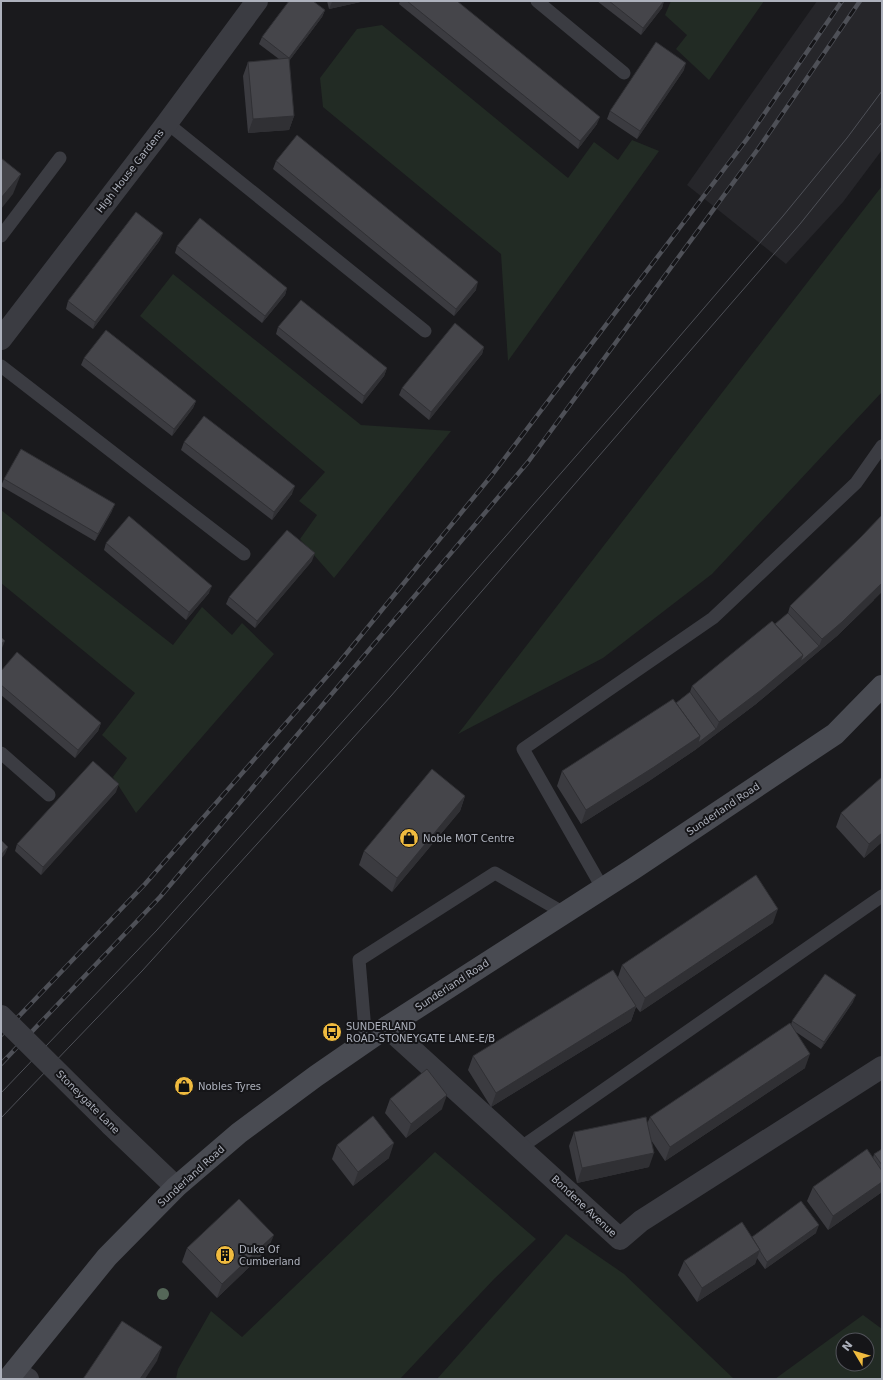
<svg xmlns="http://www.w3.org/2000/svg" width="883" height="1380" font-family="'DejaVu Sans',sans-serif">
	<rect width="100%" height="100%" fill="#1a1a1d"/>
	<polygon fill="#26262a" points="817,1 882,1 882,150 843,202 786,264 687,185"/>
	<g fill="#222b24" fill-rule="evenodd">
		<polygon points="671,1 764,1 709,80 676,49 687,35 665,15"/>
		<polygon points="382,25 568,178 594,142 618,160 632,140 659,151 508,361 501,254 323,107 320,78 357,29"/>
		<polygon points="882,186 882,392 712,574 603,658 458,734"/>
		<polygon points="173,274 361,425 451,431 334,578 300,539 317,515 299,501 325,472 140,316"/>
		<polygon points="1,510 173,645 202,607 232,635 242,623 274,654 136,813 113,777 127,758 102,735 135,693 1,583"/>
		<polygon points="435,1152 536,1239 494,1279 400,1379 176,1379 178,1369 211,1311 242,1337"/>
		<polygon points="566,1234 624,1274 734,1379 437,1379"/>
		<path d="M 863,1315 L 882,1329 L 882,1379 L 775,1379 ZM 843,1340 L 867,1340 L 867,1364 L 843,1364 Z"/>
	</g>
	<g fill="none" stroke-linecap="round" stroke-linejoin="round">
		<g stroke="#3b3c42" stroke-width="13">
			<polyline points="537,1 624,73"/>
			<polyline points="167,123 425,331"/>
			<polyline points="1,236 60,158"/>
			<polyline points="1,366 244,554"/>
			<polyline points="1,753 49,795"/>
			<polyline points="603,889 523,749 713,618 856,483 882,446"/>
			<polyline points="366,1042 359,960 495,873 564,913"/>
			<polyline points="520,1148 882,896"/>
		</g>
		<g stroke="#3b3c42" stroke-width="22">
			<polyline points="1,339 167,123 257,1"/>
			<polyline points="387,1027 620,1239 641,1221 882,1067"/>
			<polyline points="15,1371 28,1379"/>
		</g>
		<polyline stroke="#3b3c42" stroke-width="22" points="111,1125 176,1187"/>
		<polyline stroke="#494b52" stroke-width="22" points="8,1379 107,1257 176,1187 239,1133 316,1076 387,1027 633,869 835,734 882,686"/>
		<g stroke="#4e5057" stroke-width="1">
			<polyline points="1,1093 157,930 377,683 619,407 783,216 847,138 882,91"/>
			<polyline points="1,1118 142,971 391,696 800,224 882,122"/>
		</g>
		<defs>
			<g id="rail">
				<polyline points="1,1035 145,884 337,665 492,475 747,139 842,1"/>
				<polyline points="1,1064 160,897 528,462 758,149 860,1"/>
			</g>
		</defs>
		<use href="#rail" stroke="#4e5057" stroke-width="4.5"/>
		<use href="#rail" stroke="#151518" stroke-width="3" stroke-dasharray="9" stroke-linecap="butt"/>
		<polyline stroke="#3b3c42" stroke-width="22" points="1,1016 111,1125"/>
	</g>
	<circle fill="#556758" cx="163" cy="1294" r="6"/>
	<g fill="#3b3b40">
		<polygon points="327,1 365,1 329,9"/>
		<polygon points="400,1 457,1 597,124 578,149 399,4"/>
		<polygon points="597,1 664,1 662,8 641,35"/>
		<polygon points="325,10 322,17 289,61 294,116 289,130 248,133 243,76 248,62 279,59 259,44 262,37"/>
		<polygon points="684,70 637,139 607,119 610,111"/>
		<polygon points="276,161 476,290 454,316 273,169"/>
		<polygon points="160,240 93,329 66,309 68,301"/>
		<polygon points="177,246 287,288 285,295 262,323 175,253"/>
		<polygon points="278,327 387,368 384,376 362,404 276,334"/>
		<polygon points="484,347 482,354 429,420 399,395 402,388"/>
		<polygon points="84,358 196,401 193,408 172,436 81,365"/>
		<polygon points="184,442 292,494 272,520 181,450"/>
		<polygon points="4,479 112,511 95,541 1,486"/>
		<polygon points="106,543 209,593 186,620 104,550"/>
		<polygon points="312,561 255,628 226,604 229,597"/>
		<polygon points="874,600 837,636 756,704 695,750 649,781 581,824 557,786 562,771 676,703 690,692 692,686 775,624 788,613 790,606"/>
		<polygon points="1,671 101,723 98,731 75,758 1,695"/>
		<polygon points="116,792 41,875 15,851 17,844"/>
		<polygon points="465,796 460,811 392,892 359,865 364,851"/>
		<polygon points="841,813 882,842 864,858 836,827"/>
		<polygon points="773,923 640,1012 636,1007 631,1021 491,1107 468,1070 473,1056 618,977 622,965"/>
		<polygon points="853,1002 821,1049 796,1032 805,1068 665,1161 651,1140 649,1167 577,1183 569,1146 574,1132 647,1124 650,1117 791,1025 792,1021"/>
		<polygon points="390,1099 442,1109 406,1138 385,1113"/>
		<polygon points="337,1145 389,1158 353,1186 332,1159"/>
		<polygon points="882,1149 882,1192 828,1230 807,1201 813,1187 873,1158 874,1154"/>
		<polygon points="816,1233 765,1269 757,1258 755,1264 697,1302 678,1275 684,1261 752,1237"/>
		<polygon points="187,1248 268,1249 217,1298 182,1262"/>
	</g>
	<g fill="#303034">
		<polygon points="334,1 365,1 329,9 332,2"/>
		<polygon points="664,1 662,8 641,35 643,28"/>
		<polygon points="325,10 322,17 286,65 289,58"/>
		<polygon points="686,63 684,70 637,139 640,131"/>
		<polygon points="294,116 289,130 248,133 253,119"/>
		<polygon points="600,117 597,124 578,149 580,141"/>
		<polygon points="21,174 13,194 1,209 1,198"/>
		<polygon points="163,233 160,240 93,329 95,322"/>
		<polygon points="478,282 476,290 454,316 456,309"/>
		<polygon points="287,288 285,295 262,323 265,316"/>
		<polygon points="484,347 482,354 429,420 431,412"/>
		<polygon points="387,368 384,376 362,404 364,396"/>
		<polygon points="196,401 193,408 172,436 174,429"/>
		<polygon points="295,486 292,494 272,520 274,512"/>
		<polygon points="115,504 112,511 95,541 98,534"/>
		<polygon points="315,553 312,561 255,628 257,621"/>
		<polygon points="882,583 882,592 837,636 756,704 695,750 649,781 581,824 586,810 700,736 716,729 719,722 803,655 819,646 822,639"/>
		<polygon points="212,586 209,593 186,620 189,612"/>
		<polygon points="5,641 2,648 1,649 1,644"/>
		<polygon points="101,723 98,731 75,758 78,750"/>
		<polygon points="119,784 116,792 41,875 43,867"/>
		<polygon points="465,796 460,811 392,892 397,878"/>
		<polygon points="882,833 882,842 864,858 869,844"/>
		<polygon points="8,847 5,854 1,859 1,855"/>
		<polygon points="778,909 773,923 640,1012 645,998"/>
		<polygon points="856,995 853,1002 821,1049 824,1042"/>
		<polygon points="636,1006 631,1021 491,1107 496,1093"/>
		<polygon points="810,1054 805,1068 665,1161 670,1147"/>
		<polygon points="447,1095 442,1109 406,1138 411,1124"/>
		<polygon points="394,1143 389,1158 353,1186 358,1172"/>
		<polygon points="654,1153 649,1167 577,1183 582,1168"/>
		<polygon points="882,1182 882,1192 828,1230 833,1216"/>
		<polygon points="819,1225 816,1233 765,1269 767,1262"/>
		<polygon points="274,1235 268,1249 217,1298 222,1284"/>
		<polygon points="760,1250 755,1264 697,1302 702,1288"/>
		<polygon points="162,1347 157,1361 145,1379 140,1379"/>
	</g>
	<g fill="#45454a" stroke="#303034">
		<polygon points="289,1 313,1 325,10 289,58 262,37"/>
		<polygon points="407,1 457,1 600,117 580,141"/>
		<polygon points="609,1 664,1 643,28"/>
		<polygon points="656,42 686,63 640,131 610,111"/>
		<polygon points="289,58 294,116 253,119 248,62"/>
		<polygon points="297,135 478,282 456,309 276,161"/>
		<polygon points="1,158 21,174 1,198"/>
		<polygon points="136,212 163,233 95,322 68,301"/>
		<polygon points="200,218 287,288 265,316 177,246"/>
		<polygon points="301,300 387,368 364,396 278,327"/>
		<polygon points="455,323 484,347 431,412 402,388"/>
		<polygon points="106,330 196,401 174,429 84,358"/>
		<polygon points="204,416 295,486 274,512 184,442"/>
		<polygon points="21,449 115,504 98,534 4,479"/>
		<polygon points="882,515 882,583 842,622 822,639 790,606 861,537"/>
		<polygon points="129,516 212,586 189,612 106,543"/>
		<polygon points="287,530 315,553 257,621 229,597"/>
		<polygon points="788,613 819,646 800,662 803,655 775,624"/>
		<polygon points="772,621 803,655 761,690 719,722 692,686"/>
		<polygon points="1,637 5,641 1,644"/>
		<polygon points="17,652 101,723 78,750 1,685 1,671"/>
		<polygon points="690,692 716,729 698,743 700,736 676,703"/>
		<polygon points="673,699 700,736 654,767 586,810 562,771"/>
		<polygon points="93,761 119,784 43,867 17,844"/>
		<polygon points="432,769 465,796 397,878 364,851"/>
		<polygon points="882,777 882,833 869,844 841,813"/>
		<polygon points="1,840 8,847 1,855"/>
		<polygon points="756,875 778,909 645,998 622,965"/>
		<polygon points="613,970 636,1006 496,1093 473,1056"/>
		<polygon points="825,974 856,995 824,1042 792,1021"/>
		<polygon points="790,1023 810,1054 670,1147 650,1117"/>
		<polygon points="427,1069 447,1095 411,1124 390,1099"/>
		<polygon points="373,1116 394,1143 358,1172 337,1145"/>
		<polygon points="646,1117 654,1153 582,1168 574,1132"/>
		<polygon points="867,1149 882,1171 882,1182 833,1216 813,1187"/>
		<polygon points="882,1149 882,1165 874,1154"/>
		<polygon points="239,1199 274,1235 222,1284 187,1248"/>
		<polygon points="801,1201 819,1225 767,1262 760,1251 760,1250 752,1237"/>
		<polygon points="742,1222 760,1250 702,1288 684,1261"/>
		<polygon points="122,1321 162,1347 140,1379 83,1379"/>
	</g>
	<defs>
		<symbol id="shop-disc" viewBox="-11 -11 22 22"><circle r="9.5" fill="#f0bb3f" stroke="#151518"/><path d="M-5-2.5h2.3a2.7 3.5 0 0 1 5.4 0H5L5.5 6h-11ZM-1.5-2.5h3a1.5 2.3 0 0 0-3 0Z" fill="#111"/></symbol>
		<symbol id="bus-disc" viewBox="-11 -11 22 22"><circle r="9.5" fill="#f0bb3f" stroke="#151518"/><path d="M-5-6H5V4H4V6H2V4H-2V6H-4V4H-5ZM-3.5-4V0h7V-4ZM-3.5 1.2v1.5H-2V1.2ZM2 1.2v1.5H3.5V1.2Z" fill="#111"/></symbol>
		<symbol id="building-disc" viewBox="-11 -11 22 22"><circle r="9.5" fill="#f0bb3f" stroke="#151518"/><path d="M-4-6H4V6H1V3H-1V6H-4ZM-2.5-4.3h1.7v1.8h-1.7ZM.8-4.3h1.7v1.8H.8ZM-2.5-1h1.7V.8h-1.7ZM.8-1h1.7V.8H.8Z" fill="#111"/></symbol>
	</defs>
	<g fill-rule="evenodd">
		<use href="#shop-disc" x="398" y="827" width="22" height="22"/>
		<use href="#bus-disc" x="321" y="1021" width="22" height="22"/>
		<use href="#shop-disc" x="173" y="1075" width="22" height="22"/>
		<use href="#building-disc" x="214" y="1244" width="22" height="22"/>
	</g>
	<g text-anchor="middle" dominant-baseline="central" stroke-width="4" stroke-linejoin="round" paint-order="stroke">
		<g font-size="10" fill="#adb1bc" stroke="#151518">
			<text transform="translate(130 171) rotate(-52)">High House Gardens</text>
			<text transform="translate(723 809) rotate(-34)">Sunderland Road</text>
			<text transform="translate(452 985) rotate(-33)">Sunderland Road</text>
			<text transform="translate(88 1102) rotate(45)">Stoneygate Lane</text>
			<text transform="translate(191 1176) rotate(-42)">Sunderland Road</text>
			<text transform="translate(584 1206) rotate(43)">Bondene Avenue</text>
		</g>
		<g font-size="10" fill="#adb1bc" stroke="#151518" text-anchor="start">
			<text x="423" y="838">Noble MOT Centre</text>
			<text x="346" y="1026">SUNDERLAND<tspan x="346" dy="12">ROAD-STONEYGATE LANE-E/B</tspan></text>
			<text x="198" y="1086">Nobles Tyres</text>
			<text x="239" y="1249">Duke Of<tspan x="239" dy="12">Cumberland</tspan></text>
		</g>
	</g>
	<rect width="883" height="1380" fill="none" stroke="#adb1bc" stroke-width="4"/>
	<g transform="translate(855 1352) rotate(308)"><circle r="19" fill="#151518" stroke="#52535a"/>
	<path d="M0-3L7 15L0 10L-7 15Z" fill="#f0bb3f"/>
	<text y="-6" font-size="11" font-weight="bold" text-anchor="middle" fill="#adb1bc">N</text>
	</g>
</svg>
